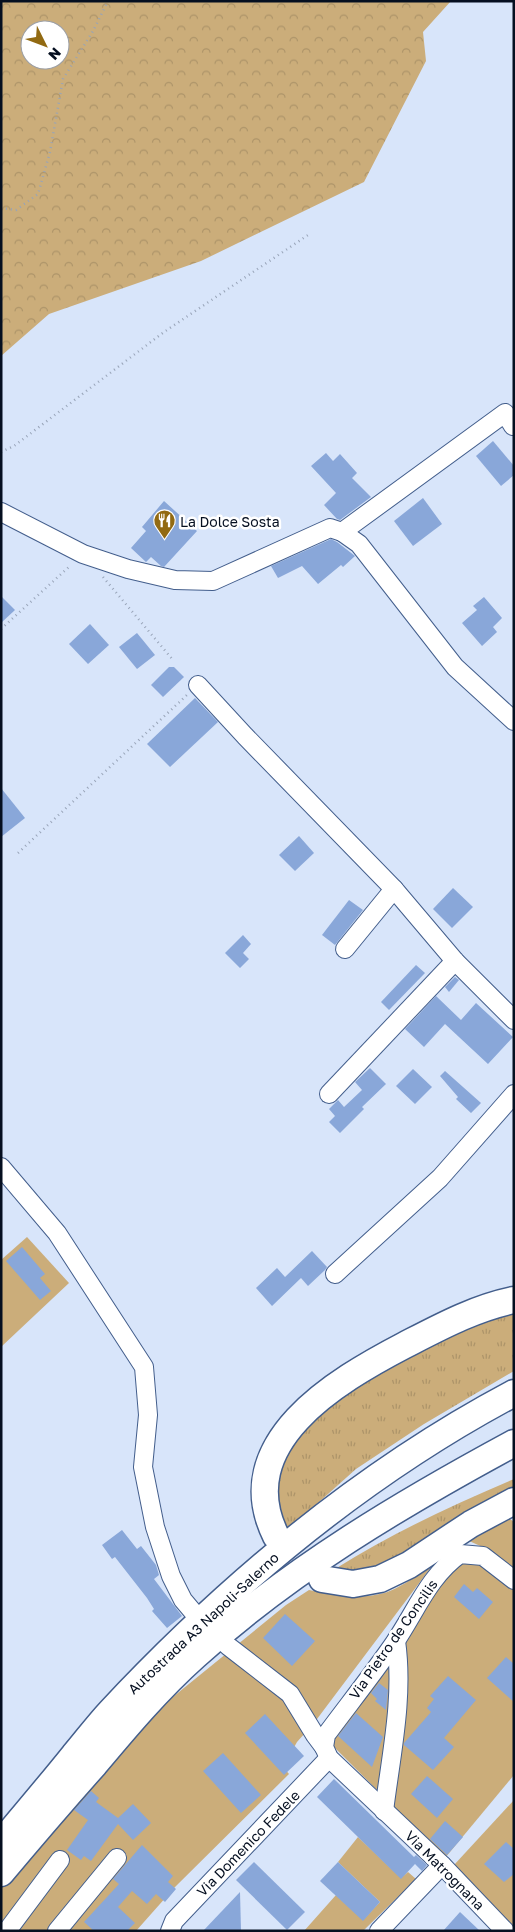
<svg xmlns="http://www.w3.org/2000/svg" width="515" height="1932" font-family="'Golos Text',sans-serif">
	<defs>
		<pattern id="grass-tufts" width="24" height="20" patternUnits="userSpaceOnUse" patternTransform="scale(1.25)"><rect width="24" height="20" fill="#cbad7a"/><path d="M3 7l-1-3M5 7V3M7 7l1-3M15 17l-1-3M17 17v-4M19 17l1-3" fill="none" stroke="#ad9469"/></pattern>
		<pattern id="forest-crowns" width="20" height="18" patternUnits="userSpaceOnUse" patternTransform="scale(1.25)"><rect width="20" height="18" fill="#cbad7a"/><path d="M2 6a3 3 0 1 1 6 0M12 15a3 3 0 1 1 6 0" fill="none" stroke="#ad9469"/></pattern>
	</defs>
	<rect width="100%" height="100%" fill="#d8e5fa"/>
	<g fill="url(#grass-tufts)">
		<path d="M 514,1313 L 514,1371 L 424,1424 L 356,1469 L 290,1528 L 283,1529 C 279,1509 272,1489 278,1469 C 298,1410 393,1364 446,1339 C 460,1332 474,1324 488,1319 C 496,1316 505,1315 514,1313 Z"/>
		<path d="M 514,1479 L 514,1487 L 464,1515 L 381,1568 L 363,1571 L 335,1569 C 392,1533 453,1505 514,1479 Z"/>
	</g>
	<path fill="url(#forest-crowns)" fill-rule="evenodd" d="M 1,1 L 451,1 L 423,32 L 426,61 L 364,182 L 201,261 L 49,314 L 1,356 ZM 30,30 L 60,30 L 60,60 L 30,60 Z"/>
	<g fill="#cbad7a">
		<polygon points="27,1237 69,1283 1,1347 1,1260"/>
		<polygon points="506,1516 514,1522 514,1571 487,1549 467,1540"/>
		<polygon points="463,1562 480,1564 514,1591 514,1775 445,1858 332,1745 334,1733 438,1587 456,1567"/>
		<path d="M 432,1566 L 314,1723 L 297,1742 L 283,1767 L 289,1774 L 175,1887 L 136,1931 L 1,1931 L 1,1888 L 132,1733 L 163,1705 L 286,1605 L 309,1590 C 334,1595 359,1600 384,1593 C 399,1589 419,1574 432,1566 Z"/>
		<polygon points="514,1800 514,1927 454,1865"/>
		<polygon points="358,1837 401,1878 408,1872 416,1879 363,1931 304,1931 336,1895 363,1920 380,1902 338,1862"/>
	</g>
	<g fill="#89a7d9">
		<polygon points="493,441 514,466 514,475 501,486 476,456"/>
		<polygon points="326,453 333,461 340,454 357,473 352,478 371,497 340,520 337,519 324,505 336,493 311,466"/>
		<polygon points="423,498 442,524 413,546 394,521"/>
		<polygon points="164,501 197,531 164,567 161,566 151,557 146,562 131,548 146,531 142,527"/>
		<polygon points="331,539 337,542 355,556 343,567 341,565 318,584 302,566 278,578 271,566"/>
		<polygon points="1,596 15,610 1,623"/>
		<polygon points="484,597 502,618 493,627 497,632 482,646 462,623 477,610 473,606"/>
		<polygon points="90,624 109,645 88,664 69,644"/>
		<polygon points="137,633 155,655 137,669 119,647"/>
		<polygon points="169,667 174,667 184,677 163,697 151,685"/>
		<polygon points="195,698 218,722 170,767 147,744"/>
		<polygon points="1,788 25,818 1,837"/>
		<polygon points="299,836 314,853 295,871 279,855"/>
		<polygon points="453,888 473,907 452,928 433,909"/>
		<polygon points="349,900 363,910 335,945 322,935"/>
		<polygon points="243,935 251,944 243,953 249,959 240,968 225,953"/>
		<polygon points="416,965 425,973 389,1010 381,1002"/>
		<polygon points="455,977 459,980 449,992 445,987"/>
		<polygon points="436,996 461,1020 476,1003 513,1037 488,1064 445,1024 424,1047 405,1029"/>
		<polygon points="370,1068 386,1084 362,1107 364,1109 340,1133 329,1122 335,1116 329,1109 338,1100 344,1107 362,1090 355,1082"/>
		<polygon points="413,1069 432,1087 415,1104 396,1086"/>
		<polygon points="445,1071 481,1103 471,1113 456,1099 458,1097 440,1076"/>
		<polygon points="22,1247 45,1274 40,1278 51,1291 40,1300 6,1261"/>
		<polygon points="312,1251 327,1267 325,1270 308,1286 301,1278 272,1306 256,1288 277,1268 285,1277"/>
		<polygon points="122,1530 137,1549 141,1546 156,1565 159,1575 154,1579 182,1616 167,1628 152,1611 154,1609 147,1598 115,1557 112,1559 102,1545"/>
		<polygon points="464,1584 473,1592 477,1588 493,1602 479,1619 454,1597"/>
		<polygon points="285,1614 315,1641 292,1666 263,1638"/>
		<polygon points="506,1657 514,1664 514,1702 487,1678"/>
		<polygon points="448,1676 476,1700 444,1738 454,1747 433,1770 404,1745 404,1743 431,1712 427,1708 434,1699 430,1696"/>
		<polygon points="379,1683 388,1690 386,1710 375,1701 377,1699 371,1693"/>
		<polygon points="356,1713 383,1737 372,1767 338,1736"/>
		<polygon points="265,1714 304,1756 284,1775 245,1733"/>
		<polygon points="223,1753 261,1795 241,1813 203,1771"/>
		<polygon points="427,1776 453,1799 437,1818 411,1794"/>
		<polygon points="334,1779 414,1857 416,1855 427,1865 422,1871 415,1864 401,1879 317,1797"/>
		<polygon points="91,1791 99,1798 96,1802 118,1818 133,1804 151,1823 133,1840 118,1824 91,1861 84,1856 81,1860 67,1850 88,1820 74,1810"/>
		<polygon points="445,1821 463,1837 447,1855 430,1839"/>
		<polygon points="506,1842 514,1849 514,1874 504,1882 484,1864"/>
		<polygon points="142,1845 173,1876 168,1882 176,1889 165,1902 156,1894 147,1904 132,1891 118,1907 135,1923 127,1931 94,1931 84,1922 119,1884 113,1879"/>
		<polygon points="254,1862 305,1912 287,1930 236,1880"/>
		<polygon points="338,1862 380,1902 363,1921 320,1881"/>
		<polygon points="240,1892 241,1931 203,1931"/>
		<polygon points="460,1912 480,1931 443,1931"/>
	</g>
	<g fill="none" stroke-linecap="round" stroke-linejoin="round">
		<defs>
			<g id="minor">
				<polyline points="1,512 83,554 128,569 175,580 213,581 330,528 342,532 359,544 455,667 514,721"/>
				<polyline points="342,532 505,413 513,426"/>
				<polyline points="198,685 245,736 394,889 455,961 514,1020"/>
				<polyline points="345,949 394,889"/>
				<polyline points="329,1094 455,961"/>
				<polyline points="1,1167 57,1233 144,1367 148,1415 143,1467 155,1527 171,1576 183,1600 194,1613"/>
				<polyline points="335,1274 440,1178 514,1094"/>
				<polyline points="228,1646 290,1694 315,1735 324,1747"/>
				<path d="M 384,1811 C 391,1755 404,1697 396,1641"/>
				<polyline points="7,1931 60,1860"/>
				<polyline points="57,1931 117,1858"/>
				<polyline points="170,1931 174,1921 329,1758"/>
				<polyline points="379,1931 442,1865"/>
				<path d="M 505,1931 L 442,1865 L 329,1758 L 324,1747 L 326,1735 C 349,1704 373,1674 395,1642 C 416,1611 429,1576 460,1554 L 483,1556 L 514,1580"/>
			</g>
			<g id="highway">
				<path d="M 276,1536 C 230,1443 336,1381 405,1345 C 440,1327 475,1308 514,1300"/>
				<polyline points="322,1579 353,1584 380,1579 409,1565 471,1524 514,1501"/>
				<path d="M 1,1843 C 25,1814 50,1785 74,1755 C 86,1741 97,1726 110,1712 C 228,1586 361,1474 514,1393"/>
				<path d="M 1,1873 C 32,1836 63,1800 95,1764 C 126,1727 158,1689 195,1656 C 290,1570 401,1504 514,1443"/>
			</g>
		</defs>
		<use href="#minor" stroke="#435e8c" stroke-width="20"/>
		<use href="#highway" stroke="#435e8c" stroke-width="29"/>
		<g stroke="#98a4b8" stroke-width="2.5" stroke-dasharray="1 4" stroke-linecap="butt">
			<polyline points="1,208 16,210 38,194 50,152 63,79 93,31 108,1"/>
			<polyline points="1,452 14,446 164,332 311,233"/>
			<polyline points="103,577 173,660"/>
			<polyline points="1,629 71,565"/>
			<polyline points="18,853 188,694"/>
		</g>
		<use href="#minor" stroke="#fff" stroke-width="18"/>
		<use href="#highway" stroke="#fff" stroke-width="26"/>
	</g>
	<defs>
		<symbol id="restaurant-pin" viewBox="-11 -11 22 30"><path d="M0 17L-7.5 6A9.5 9.5 0 1 1 7.5 6Z" fill="#926a12" stroke="#fff"/><path d="M-5-6h1v4h1v-4h1v4h1v-4h1v5L-1.5 .5V6h-2V.5L-5-1ZM5-6V6H3V1.5H1.5Q1.5-4 5-6Z" fill="#fff"/></symbol>
	</defs>
	<g fill-rule="evenodd">
		<use href="#restaurant-pin" x="152" y="508" width="25" height="34"/>
	</g>
	<g text-anchor="middle" dominant-baseline="central" stroke-width="5" stroke-linejoin="round" paint-order="stroke">
		<g font-size="14" fill="#050f20" stroke="#fff" text-anchor="start">
			<text x="180" y="521">La Dolce Sosta</text>
		</g>
		<g font-size="14" fill="#050f20" stroke="#fff">
			<text transform="translate(203 1623) rotate(-43)">Autostrada A3 Napoli-Salerno</text>
			<text transform="translate(393 1639) rotate(-55)">Via Pietro de Concilis</text>
			<text transform="translate(248 1843) rotate(-46)">Via Domenico Fedele</text>
			<text transform="translate(445 1870) rotate(45)">Via Matrognana</text>
		</g>
	</g>
	<rect width="515" height="1932" fill="none" stroke="#050f20" stroke-width="5"/>
	<g transform="translate(45 45) rotate(132)"><circle r="24" fill="#ffffff" stroke="#9b9fa6"/>
	<path d="M0-4L9 19L0 12L-9 19Z" fill="#926a12"/>
	<text y="-8" font-size="14" font-weight="bold" text-anchor="middle" fill="#050f20">N</text>
	</g>
</svg>
